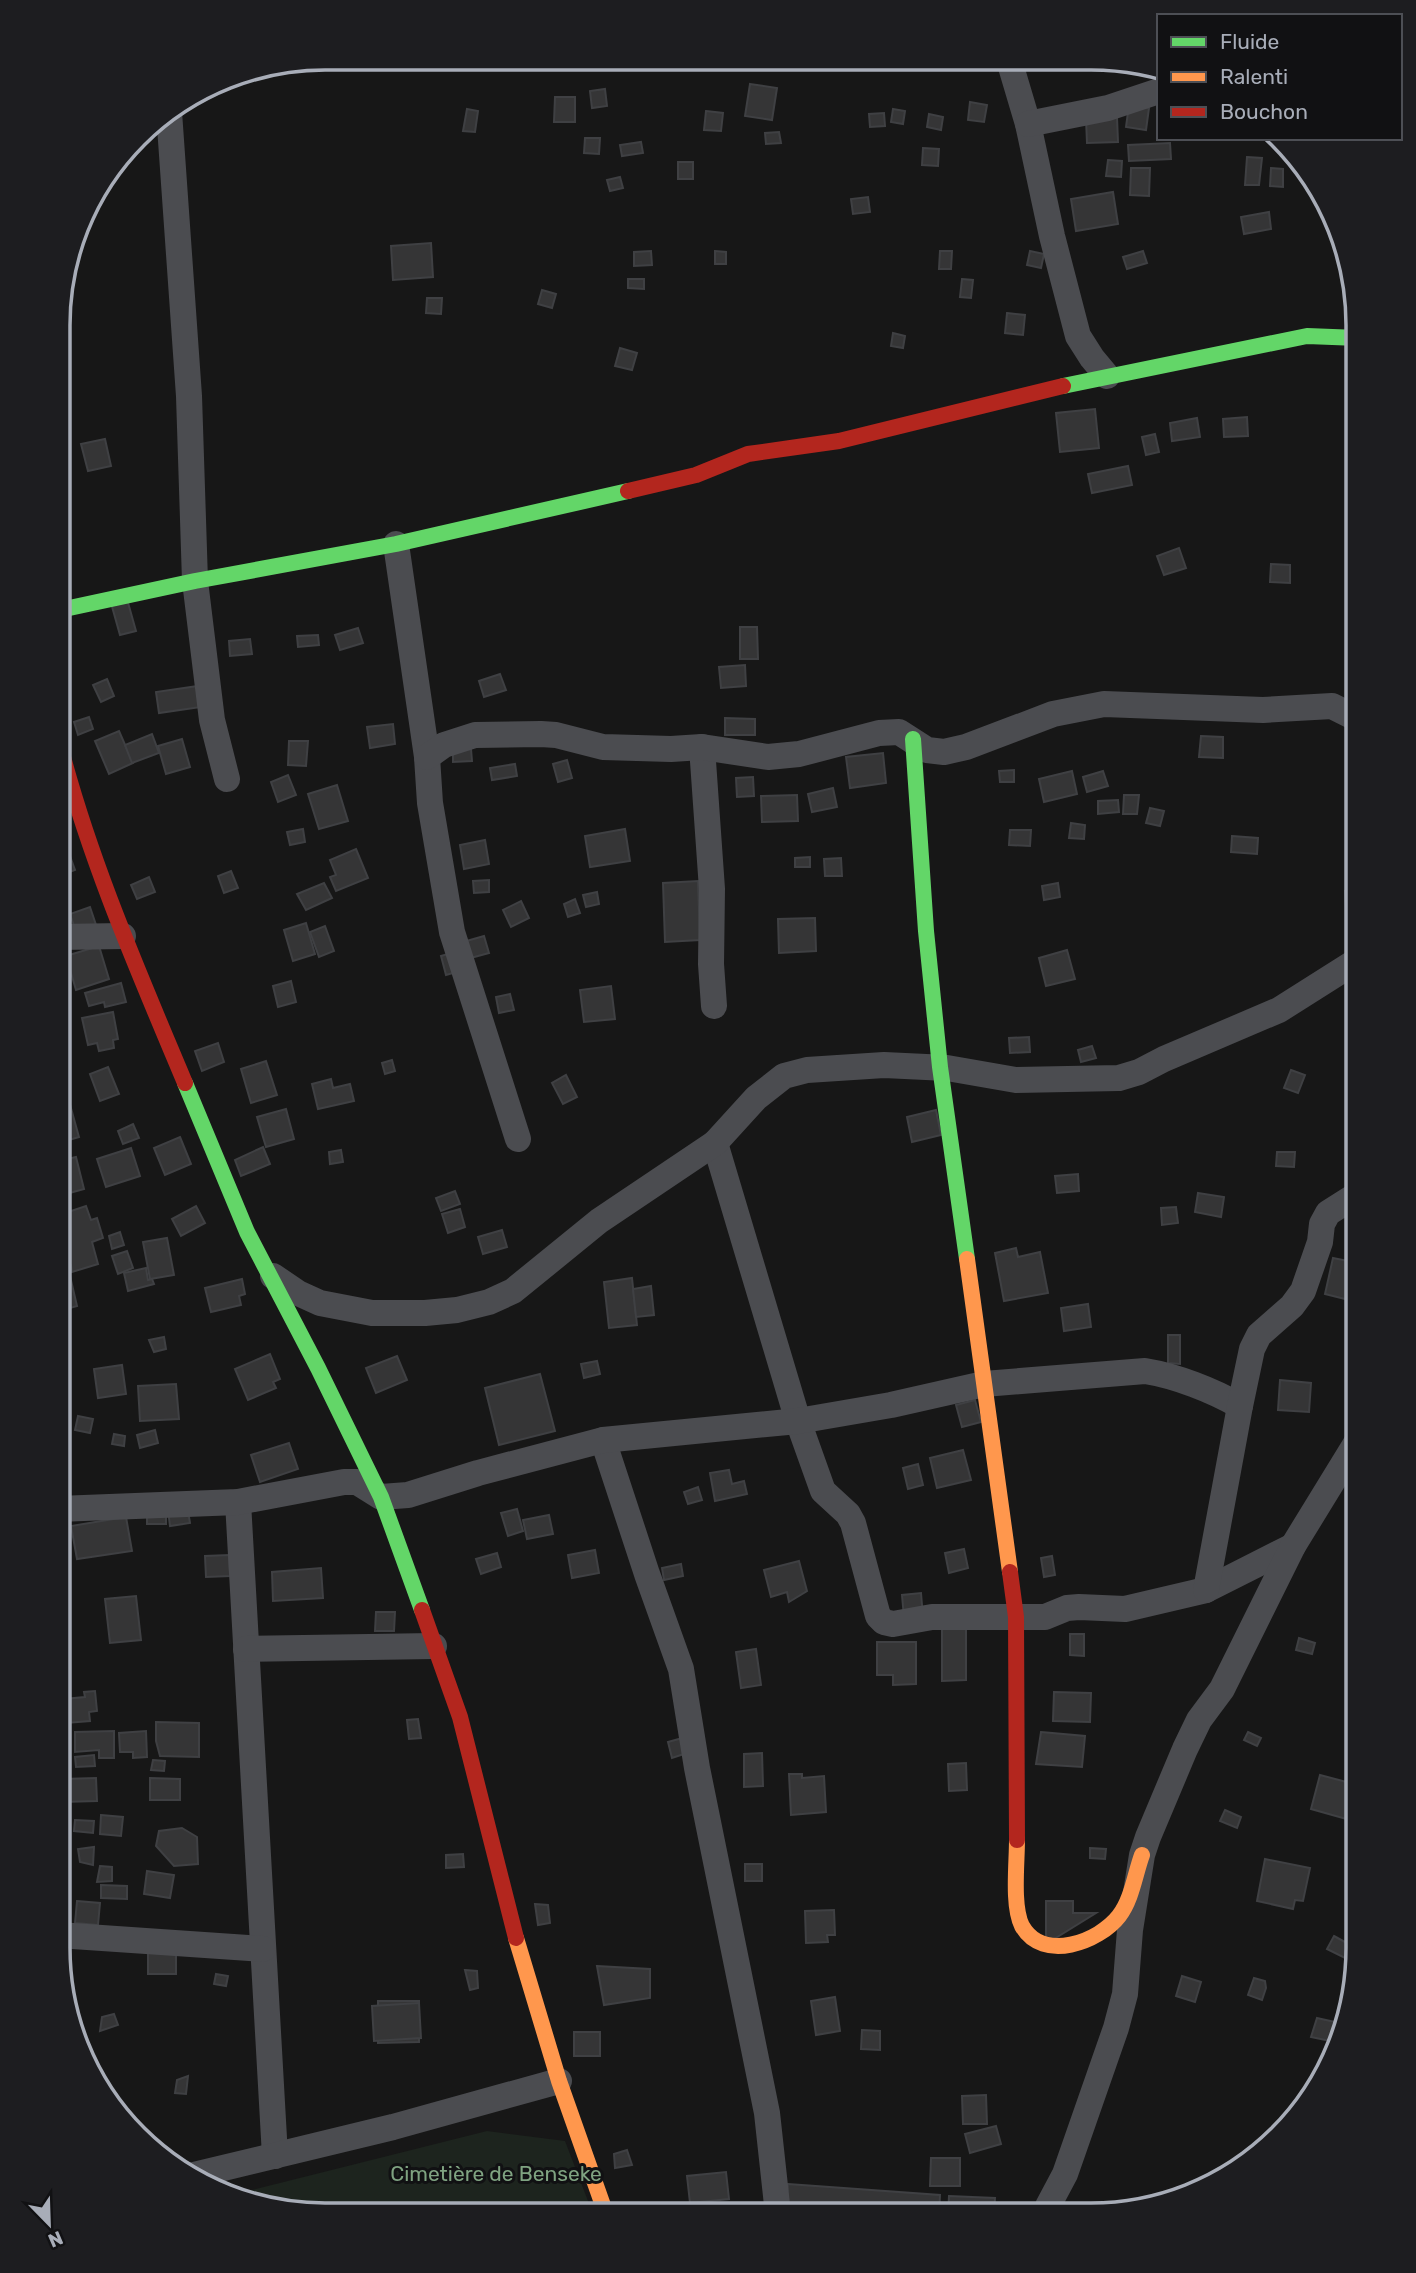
<svg xmlns="http://www.w3.org/2000/svg" width="1416" height="2273" font-family="Rubik,sans-serif">
	<rect width="100%" height="100%" fill="#171717"/>
	<polygon fill="#1d241e" points="487,2131 565,2141 593,2214 291,2213 228,2196"/>
	<g fill="#353536" stroke="#3f4043" stroke-width="2">
		<polygon points="750,84 777,88 772,120 745,116"/>
		<polygon points="605,89 607,106 592,108 590,91"/>
		<polygon points="555,97 575,97 575,122 554,122"/>
		<polygon points="970,102 987,105 984,122 968,120"/>
		<polygon points="1129,105 1149,108 1146,130 1126,127"/>
		<polygon points="467,109 478,111 475,132 463,131"/>
		<polygon points="893,109 905,111 903,124 891,122"/>
		<polygon points="706,111 723,113 721,131 704,130"/>
		<polygon points="884,113 885,126 870,127 869,114"/>
		<polygon points="929,114 943,117 941,130 927,127"/>
		<polygon points="1117,117 1118,142 1087,143 1086,119"/>
		<polygon points="779,132 781,143 766,144 765,133"/>
		<polygon points="585,138 600,138 599,154 584,153"/>
		<polygon points="641,142 643,153 622,156 620,145"/>
		<polygon points="1170,143 1171,159 1129,161 1128,145"/>
		<polygon points="923,148 939,149 938,166 922,165"/>
		<polygon points="1247,157 1262,158 1259,185 1245,185"/>
		<polygon points="1108,160 1122,161 1121,177 1106,176"/>
		<rect x="678" y="162" width="15" height="17"/>
		<polygon points="1131,168 1150,168 1149,196 1130,195"/>
		<polygon points="1271,168 1283,169 1283,187 1270,186"/>
		<polygon points="620,177 623,188 610,191 607,180"/>
		<polygon points="1113,192 1118,224 1076,231 1071,199"/>
		<polygon points="868,197 870,212 853,214 851,199"/>
		<polygon points="1269,212 1271,229 1244,234 1241,217"/>
		<polygon points="431,243 433,277 393,280 391,246"/>
		<polygon points="651,251 652,265 634,266 634,252"/>
		<polygon points="715,251 726,252 726,264 715,264"/>
		<polygon points="940,251 952,251 951,269 939,269"/>
		<polygon points="1030,251 1044,254 1041,268 1027,265"/>
		<polygon points="1143,251 1147,263 1127,269 1123,257"/>
		<polygon points="628,279 644,279 644,289 628,288"/>
		<polygon points="962,279 973,280 971,298 960,297"/>
		<polygon points="542,290 556,294 552,308 538,304"/>
		<polygon points="427,298 442,298 441,314 426,313"/>
		<polygon points="1007,313 1025,315 1023,335 1005,333"/>
		<polygon points="893,333 905,336 903,348 891,346"/>
		<polygon points="620,348 637,353 632,370 615,366"/>
		<polygon points="1348,376 1358,376 1358,396 1349,396"/>
		<polygon points="1095,409 1099,448 1060,452 1056,413"/>
		<polygon points="1247,417 1248,436 1224,437 1223,419"/>
		<polygon points="1197,418 1200,437 1172,441 1170,423"/>
		<polygon points="1155,434 1159,452 1146,455 1142,437"/>
		<polygon points="105,439 111,466 88,471 81,444"/>
		<polygon points="1128,466 1132,485 1092,493 1088,474"/>
		<polygon points="1179,548 1186,568 1164,575 1157,556"/>
		<polygon points="1271,564 1290,565 1290,583 1270,582"/>
		<polygon points="127,599 136,631 120,635 111,603"/>
		<polygon points="740,627 757,627 758,659 740,659"/>
		<polygon points="358,628 363,643 340,650 335,635"/>
		<polygon points="318,635 319,645 298,647 297,636"/>
		<polygon points="250,639 252,654 230,656 229,641"/>
		<polygon points="745,665 746,686 721,688 719,667"/>
		<polygon points="500,674 506,690 484,697 479,681"/>
		<polygon points="107,679 114,696 101,702 93,685"/>
		<polygon points="205,685 208,706 159,713 156,692"/>
		<polygon points="89,717 93,729 78,735 74,722"/>
		<polygon points="725,718 755,719 755,735 725,735"/>
		<polygon points="393,724 395,744 370,748 367,727"/>
		<polygon points="119,731 133,763 109,774 95,741"/>
		<polygon points="152,734 159,753 132,763 125,745"/>
		<polygon points="1201,736 1223,737 1223,758 1199,757"/>
		<polygon points="182,739 190,767 166,774 158,746"/>
		<polygon points="289,741 308,741 306,766 288,765"/>
		<polygon points="471,749 472,761 453,762 453,750"/>
		<polygon points="883,753 886,783 850,788 846,757"/>
		<polygon points="567,760 572,778 558,782 553,764"/>
		<polygon points="515,764 517,776 492,780 490,768"/>
		<polygon points="1014,770 1014,782 1000,782 999,771"/>
		<polygon points="1072,771 1077,794 1044,802 1039,779"/>
		<polygon points="1103,771 1108,786 1087,792 1083,777"/>
		<polygon points="288,775 296,795 278,802 271,782"/>
		<polygon points="753,777 754,796 737,797 736,778"/>
		<polygon points="337,785 348,821 319,829 308,794"/>
		<polygon points="833,788 837,807 812,812 808,794"/>
		<polygon points="797,795 798,821 762,822 761,796"/>
		<polygon points="1124,795 1139,795 1137,814 1123,814"/>
		<polygon points="1118,800 1119,812 1098,814 1098,801"/>
		<polygon points="1150,808 1164,811 1160,826 1146,823"/>
		<polygon points="1071,823 1085,825 1084,839 1069,838"/>
		<polygon points="59,826 75,870 59,876"/>
		<polygon points="303,829 305,842 290,845 287,832"/>
		<polygon points="625,829 630,861 590,867 585,836"/>
		<polygon points="1010,830 1031,830 1030,846 1009,845"/>
		<polygon points="1232,836 1258,838 1257,854 1231,852"/>
		<polygon points="485,840 489,864 464,869 460,845"/>
		<polygon points="356,849 368,878 336,891 330,877 336,875 330,860"/>
		<polygon points="810,857 810,867 795,867 795,858"/>
		<polygon points="841,858 842,876 825,876 824,859"/>
		<polygon points="231,871 238,888 224,893 218,876"/>
		<polygon points="149,877 155,892 137,899 131,885"/>
		<polygon points="489,880 489,892 474,893 473,881"/>
		<polygon points="698,881 700,940 665,942 663,883"/>
		<polygon points="324,883 332,898 306,910 297,894"/>
		<polygon points="1058,883 1060,897 1044,900 1042,886"/>
		<polygon points="1358,890 1358,906 1346,907 1345,891"/>
		<polygon points="597,892 599,904 586,907 583,895"/>
		<polygon points="575,899 580,913 568,917 564,904"/>
		<polygon points="521,901 529,918 511,927 503,910"/>
		<polygon points="90,907 97,928 77,935 70,914"/>
		<polygon points="815,918 816,951 779,953 778,919"/>
		<polygon points="306,923 315,954 293,961 284,930"/>
		<polygon points="325,926 334,951 319,957 310,932"/>
		<polygon points="484,936 489,953 467,959 463,942"/>
		<polygon points="99,946 109,979 76,990 66,956"/>
		<polygon points="1067,950 1075,979 1046,986 1039,958"/>
		<polygon points="455,952 460,971 446,975 441,956"/>
		<polygon points="291,981 296,1002 278,1007 273,986"/>
		<polygon points="121,983 126,1002 105,1007 104,1002 89,1006 85,993"/>
		<polygon points="611,986 615,1019 584,1022 580,990"/>
		<polygon points="510,994 514,1010 499,1013 496,997"/>
		<polygon points="1350,1007 1358,1007 1358,1017 1349,1017"/>
		<polygon points="113,1012 118,1039 113,1040 114,1048 99,1051 97,1043 88,1045 82,1018"/>
		<polygon points="1029,1037 1030,1052 1010,1053 1009,1038"/>
		<polygon points="218,1043 224,1062 202,1071 195,1051"/>
		<polygon points="1092,1046 1096,1058 1081,1062 1078,1050"/>
		<polygon points="392,1060 395,1071 385,1074 382,1063"/>
		<polygon points="266,1061 277,1095 251,1103 241,1069"/>
		<polygon points="108,1067 119,1094 100,1101 90,1074"/>
		<polygon points="1291,1070 1305,1075 1298,1093 1284,1088"/>
		<polygon points="566,1075 577,1097 563,1104 552,1083"/>
		<polygon points="331,1079 333,1088 350,1084 354,1101 318,1109 312,1084"/>
		<polygon points="69,1101 79,1137 59,1143 59,1104"/>
		<polygon points="286,1109 294,1139 266,1147 257,1117"/>
		<polygon points="936,1110 941,1135 912,1142 907,1117"/>
		<polygon points="133,1124 139,1138 123,1144 118,1131"/>
		<polygon points="180,1137 191,1164 165,1175 154,1148"/>
		<polygon points="263,1147 270,1164 241,1176 235,1160"/>
		<polygon points="131,1148 140,1176 106,1187 97,1159"/>
		<polygon points="341,1150 343,1162 330,1164 329,1152"/>
		<polygon points="1277,1152 1295,1152 1294,1167 1276,1166"/>
		<polygon points="76,1157 84,1189 59,1196 59,1161"/>
		<polygon points="1078,1174 1079,1191 1057,1193 1055,1176"/>
		<polygon points="455,1191 460,1204 441,1211 436,1198"/>
		<polygon points="1198,1193 1224,1197 1221,1217 1195,1212"/>
		<polygon points="86,1206 91,1220 97,1218 103,1238 92,1242 98,1264 72,1272 71,1265 60,1268 59,1215"/>
		<polygon points="196,1206 205,1223 181,1236 172,1219"/>
		<polygon points="1176,1207 1178,1223 1162,1225 1161,1208"/>
		<polygon points="460,1209 465,1227 448,1233 442,1214"/>
		<polygon points="502,1230 507,1247 483,1254 478,1237"/>
		<polygon points="120,1232 124,1245 112,1249 109,1236"/>
		<polygon points="167,1238 174,1275 150,1279 143,1242"/>
		<polygon points="1016,1248 1018,1257 1040,1252 1048,1293 1004,1301 995,1253"/>
		<polygon points="127,1251 133,1268 118,1274 112,1256"/>
		<polygon points="1333,1258 1358,1263 1358,1278 1353,1301 1325,1294"/>
		<polygon points="146,1268 148,1280 152,1279 154,1284 128,1291 124,1273"/>
		<polygon points="70,1276 77,1306 59,1311 59,1279"/>
		<polygon points="632,1278 637,1325 609,1328 604,1282"/>
		<polygon points="242,1279 245,1294 239,1296 241,1305 211,1312 205,1288"/>
		<polygon points="651,1286 654,1315 636,1317 633,1289"/>
		<polygon points="1088,1304 1091,1327 1064,1331 1061,1308"/>
		<polygon points="1168,1335 1180,1335 1180,1364 1168,1363"/>
		<polygon points="164,1337 166,1349 154,1352 149,1340"/>
		<polygon points="270,1354 280,1379 273,1382 276,1388 248,1400 235,1369"/>
		<polygon points="397,1356 407,1380 376,1393 366,1368"/>
		<polygon points="597,1361 600,1374 584,1378 581,1364"/>
		<polygon points="122,1365 126,1394 98,1398 94,1369"/>
		<polygon points="540,1374 555,1431 499,1445 485,1388"/>
		<polygon points="1280,1380 1311,1383 1309,1412 1278,1410"/>
		<polygon points="176,1384 179,1419 140,1421 138,1386"/>
		<polygon points="975,1400 981,1422 962,1427 956,1405"/>
		<polygon points="78,1416 93,1419 90,1433 75,1430"/>
		<polygon points="155,1430 158,1443 140,1448 137,1435"/>
		<polygon points="114,1434 125,1436 124,1446 112,1444"/>
		<polygon points="289,1443 298,1469 260,1482 251,1455"/>
		<polygon points="963,1450 971,1480 937,1488 930,1458"/>
		<polygon points="918,1464 923,1485 908,1489 903,1468"/>
		<polygon points="729,1470 732,1484 744,1481 747,1494 715,1501 710,1473"/>
		<polygon points="698,1487 702,1500 688,1504 684,1492"/>
		<polygon points="186,1499 190,1523 170,1526 167,1502"/>
		<polygon points="166,1500 166,1524 147,1524 147,1501"/>
		<polygon points="517,1509 523,1531 508,1536 501,1513"/>
		<polygon points="549,1515 553,1534 527,1539 523,1520"/>
		<polygon points="126,1517 132,1551 77,1559 71,1526"/>
		<polygon points="964,1549 968,1568 949,1573 945,1553"/>
		<polygon points="595,1550 599,1573 572,1578 568,1555"/>
		<polygon points="497,1553 501,1567 481,1574 476,1559"/>
		<polygon points="229,1555 230,1576 206,1577 205,1556"/>
		<polygon points="1052,1556 1055,1575 1044,1577 1041,1558"/>
		<polygon points="799,1561 807,1591 789,1602 787,1592 771,1597 764,1570"/>
		<polygon points="681,1564 683,1576 664,1580 662,1568"/>
		<polygon points="321,1568 323,1598 273,1601 272,1572"/>
		<polygon points="921,1593 923,1617 904,1618 902,1595"/>
		<polygon points="136,1596 141,1640 110,1643 105,1599"/>
		<polygon points="376,1612 395,1612 394,1631 375,1631"/>
		<polygon points="942,1627 966,1627 966,1680 942,1681"/>
		<polygon points="1070,1634 1084,1634 1084,1656 1070,1655"/>
		<polygon points="1299,1638 1315,1643 1312,1654 1296,1650"/>
		<polygon points="877,1642 916,1642 916,1684 893,1685 893,1675 877,1675"/>
		<polygon points="756,1649 761,1685 741,1688 736,1652"/>
		<polygon points="95,1691 97,1711 89,1712 90,1721 66,1723 64,1699 85,1697 84,1692"/>
		<polygon points="1054,1692 1091,1693 1090,1722 1053,1721"/>
		<polygon points="418,1719 421,1738 409,1739 407,1720"/>
		<polygon points="156,1722 199,1723 199,1757 160,1756 156,1741"/>
		<polygon points="114,1731 114,1758 99,1758 99,1750 75,1752 75,1732"/>
		<polygon points="146,1731 147,1757 133,1758 133,1752 120,1752 119,1733"/>
		<polygon points="1041,1732 1085,1736 1082,1767 1036,1764"/>
		<polygon points="1248,1732 1261,1738 1257,1746 1244,1740"/>
		<polygon points="686,1737 690,1752 672,1758 668,1742"/>
		<polygon points="762,1753 763,1786 744,1787 744,1754"/>
		<polygon points="94,1755 95,1766 76,1767 75,1757"/>
		<polygon points="153,1760 165,1761 164,1771 151,1770"/>
		<polygon points="966,1763 967,1790 949,1791 948,1764"/>
		<polygon points="789,1774 802,1774 802,1778 824,1776 826,1812 791,1815"/>
		<polygon points="1320,1775 1358,1785 1358,1794 1350,1820 1311,1809"/>
		<polygon points="96,1778 97,1801 62,1802 62,1779"/>
		<polygon points="150,1778 180,1779 180,1800 150,1800"/>
		<polygon points="1225,1810 1241,1817 1237,1828 1220,1821"/>
		<polygon points="101,1815 123,1817 121,1836 100,1834"/>
		<polygon points="75,1820 94,1821 93,1833 74,1831"/>
		<polygon points="182,1828 197,1837 198,1864 174,1866 156,1846 159,1831"/>
		<polygon points="94,1847 93,1865 80,1862 78,1849"/>
		<polygon points="1090,1848 1106,1849 1105,1859 1090,1858"/>
		<polygon points="463,1854 464,1867 446,1868 446,1855"/>
		<polygon points="1265,1859 1310,1868 1303,1901 1295,1900 1293,1909 1257,1901"/>
		<rect x="745" y="1864" width="17" height="17"/>
		<polygon points="100,1866 112,1867 112,1881 97,1882"/>
		<polygon points="147,1871 174,1875 170,1898 144,1894"/>
		<polygon points="101,1885 127,1886 127,1899 101,1898"/>
		<polygon points="77,1901 100,1903 98,1925 75,1923"/>
		<polygon points="1046,1901 1073,1901 1073,1913 1096,1913 1046,1944"/>
		<polygon points="535,1904 548,1905 550,1923 538,1925"/>
		<polygon points="834,1910 835,1935 827,1935 828,1942 806,1943 805,1911"/>
		<polygon points="1334,1936 1354,1947 1347,1959 1327,1949"/>
		<rect x="148" y="1937" width="28" height="37"/>
		<polygon points="597,1966 650,1969 650,1998 604,2005"/>
		<polygon points="465,1970 477,1971 478,1988 470,1990"/>
		<polygon points="216,1974 228,1976 226,1986 214,1984"/>
		<polygon points="1182,1976 1201,1982 1195,2002 1176,1996"/>
		<polygon points="1254,1978 1265,1981 1266,1988 1262,2000 1248,1995"/>
		<polygon points="835,1997 840,2031 816,2035 811,2001"/>
		<polygon points="378,2001 419,2001 419,2042 378,2043"/>
		<polygon points="419,2003 421,2038 374,2041 372,2006"/>
		<polygon points="114,2014 118,2025 100,2031 102,2017"/>
		<polygon points="1317,2018 1344,2024 1340,2043 1311,2037"/>
		<polygon points="862,2030 880,2031 880,2050 861,2049"/>
		<rect x="574" y="2032" width="26" height="24"/>
		<polygon points="188,2076 186,2094 175,2093 177,2080"/>
		<polygon points="986,2095 987,2124 963,2124 962,2096"/>
		<polygon points="996,2126 1001,2144 970,2153 965,2134"/>
		<polygon points="627,2150 632,2165 615,2168 614,2154"/>
		<polygon points="931,2158 960,2158 960,2186 930,2186"/>
		<polygon points="726,2172 729,2199 690,2203 687,2176"/>
		<polygon points="788,2184 940,2195 939,2215 786,2214"/>
		<polygon points="949,2196 995,2198 994,2215 948,2215"/>
	</g>
	<g fill="none" stroke-linecap="round" stroke-linejoin="round">
		<g stroke="#4b4c50" stroke-width="26">
			<polyline points="1009,60 1028,124 1052,236 1078,336 1092,358 1107,376"/>
			<polyline points="169,112 189,396 195,581 212,720 227,779"/>
			<polyline points="1028,124 1108,108 1159,91"/>
			<polyline points="396,544 427,757 430,803 452,932 518,1139"/>
			<polyline points="702,747 712,889 711,964 714,1006"/>
			<polyline points="427,757 444,745 475,735 541,734 556,735 603,747 671,749 702,747 768,757 799,754 879,733 899,732 927,750 944,752 966,747 1053,714 1104,704 1263,710 1332,706 1358,719"/>
			<polyline points="59,937 123,936"/>
			<polyline points="715,1143 798,1421 823,1491 848,1514 853,1523 878,1616 884,1622 893,1624 932,1617 1045,1617 1067,1608 1079,1607 1125,1609 1206,1590 1293,1546"/>
			<polyline points="273,1276 298,1293 320,1303 372,1313 425,1313 457,1310 489,1302 513,1291 599,1221 715,1143 756,1098 784,1076 807,1070 884,1065 947,1068 1016,1080 1119,1078 1139,1072 1164,1059 1279,1010 1358,960"/>
			<polyline points="603,1440 647,1574 681,1669 697,1768 767,2113 778,2214"/>
			<polyline points="238,1502 275,2156"/>
			<path d="M 58,1509 L 238,1502 L 344,1482 L 357,1482 L 381,1497 L 408,1495 L 478,1473 L 603,1440 L 798,1421 L 891,1405 L 984,1384 L 1145,1371 C 1176,1376 1212,1390 1240,1406"/>
			<polyline points="1206,1590 1240,1406 1252,1349 1259,1335 1292,1306 1303,1291 1320,1242 1322,1224 1328,1213 1358,1194"/>
			<polyline points="246,1649 434,1646"/>
			<polyline points="58,1935 263,1949"/>
			<polyline points="190,2176 393,2127 559,2081"/>
			<polyline points="1047,2215 1048,2206 1065,2174 1116,2028 1125,1994 1130,1930 1142,1855 1148,1837 1185,1749 1199,1720 1222,1689 1293,1546 1358,1440"/>
		</g>
		<g stroke="#63d668" stroke-width="16">
			<polyline points="1063,386 1307,336 1358,338"/>
			<polyline points="60,610 195,581 396,544 628,491"/>
			<polyline points="913,739 926,931 940,1067 967,1259"/>
			<polyline points="185,1083 247,1232 318,1368 381,1497 422,1610"/>
		</g>
		<g stroke="#ff974d" stroke-width="16">
			<polyline points="967,1259 1010,1572"/>
			<path d="M 1017,1840 C 1017,1864 1012,1906 1022,1926 C 1043,1963 1099,1942 1119,1916 C 1132,1899 1135,1874 1142,1855"/>
			<polyline points="516,1938 559,2081 606,2214"/>
		</g>
		<g stroke="#b3261e" stroke-width="16">
			<polyline points="628,491 696,475 748,454 839,441 1063,386"/>
			<path d="M 59,742 C 89,859 138,971 185,1083"/>
			<polyline points="1010,1572 1016,1617 1017,1840"/>
			<polyline points="422,1610 460,1717 516,1938"/>
		</g>
	</g>
	<g text-anchor="middle" dominant-baseline="central" stroke-width="6" stroke-linejoin="round" paint-order="stroke">
		<g font-size="21" fill="#7fa381" stroke="#111113">
			<text x="496" y="2173">Cimetière de Benseke</text>
		</g>
	</g>
	<path d="M0 0H1416V2273H0ZM325 70H1091A255 255 0 0 1 1346 325V1948A255 255 0 0 1 1091 2203H325A255 255 0 0 1 70 1948V325A255 255 0 0 1 325 70Z" fill="#1d1d20" fill-rule="evenodd"/>
	<path fill="none" stroke="#a8adb8" stroke-width="3.5" d="M325 70H1091A255 255 0 0 1 1346 325V1948A255 255 0 0 1 1091 2203H325A255 255 0 0 1 70 1948V325A255 255 0 0 1 325 70Z"/>
	<rect x="1157" y="14" width="245" height="126" fill="#111113" stroke="#4d4f55" stroke-width="2"/>
	<rect x="1171" y="37" width="35" height="10" fill="#63d668" stroke="#4d4f55" stroke-width="2"/>
	<text x="1220" y="49" font-size="21" fill="#a8adb8">Fluide</text>
	<rect x="1171" y="72" width="35" height="10" fill="#ff974d" stroke="#4d4f55" stroke-width="2"/>
	<text x="1220" y="84" font-size="21" fill="#a8adb8">Ralenti</text>
	<rect x="1171" y="107" width="35" height="10" fill="#b3261e" stroke="#4d4f55" stroke-width="2"/>
	<text x="1220" y="119" font-size="21" fill="#a8adb8">Bouchon</text>
	<g transform="translate(49 2224) rotate(157)" stroke="#111113" stroke-width="5" paint-order="stroke">
	<path d="M0-5L12 26L0 18L-12 26Z" fill="#a8adb8"/>
	<text y="-10" font-size="19" font-weight="bold" text-anchor="middle" fill="#a8adb8">N</text>
	</g>
</svg>
